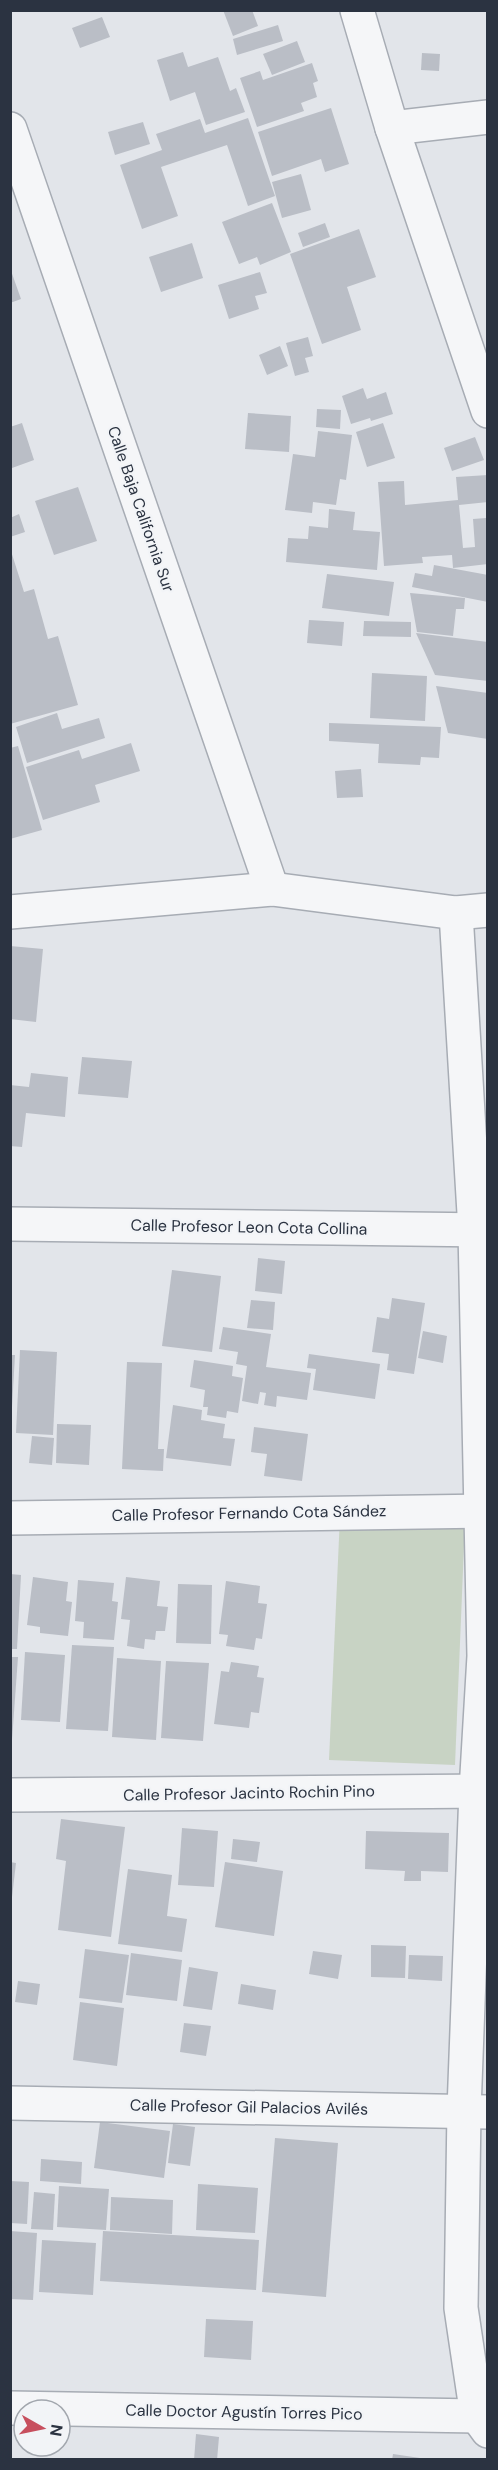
<svg xmlns="http://www.w3.org/2000/svg" width="498" height="2470" font-family="'DM Sans',sans-serif">
	<rect width="100%" height="100%" fill="#e2e5ea"/>
	<polygon fill="#c8d3c4" points="340,1516 465,1521 455,1765 329,1760"/>
	<g fill="#babec6">
		<polygon points="223,10 252,10 258,26 233,36"/>
		<polygon points="102,17 110,37 80,48 72,28"/>
		<polygon points="278,25 283,41 237,55 233,39"/>
		<polygon points="297,41 305,62 272,75 263,54"/>
		<polygon points="183,52 188,67 218,57 230,91 236,88 245,112 206,125 195,92 170,101 157,60"/>
		<polygon points="422,53 440,54 439,71 421,70"/>
		<polygon points="312,63 318,81 313,83 317,97 301,103 304,111 257,127 240,78 260,71 263,80"/>
		<polygon points="331,108 349,164 325,172 321,159 272,176 258,132"/>
		<polygon points="248,118 275,196 248,206 227,145 161,167 178,216 142,229 120,165 162,150 156,134 200,119 205,133"/>
		<polygon points="143,122 150,144 115,155 108,132"/>
		<polygon points="301,174 311,210 282,218 272,182"/>
		<polygon points="272,203 291,252 260,265 257,257 239,264 222,222"/>
		<polygon points="325,223 330,237 303,247 298,233"/>
		<polygon points="359,229 376,277 347,287 361,330 322,344 290,254"/>
		<polygon points="192,243 203,278 161,292 149,257"/>
		<polygon points="10,268 21,299 10,303"/>
		<polygon points="260,272 267,293 255,296 259,309 229,319 218,285"/>
		<polygon points="308,337 313,356 305,358 309,372 295,376 286,343"/>
		<polygon points="280,346 288,366 267,375 259,355"/>
		<polygon points="363,388 367,399 386,392 393,414 371,421 370,418 351,424 342,396"/>
		<polygon points="317,409 341,410 340,429 316,427"/>
		<polygon points="248,413 291,416 289,452 245,449"/>
		<polygon points="22,423 34,460 12,468 10,427"/>
		<polygon points="383,423 395,458 367,467 356,432"/>
		<polygon points="318,431 352,435 346,480 340,479 336,505 313,502 312,513 285,510 293,454 315,457"/>
		<polygon points="475,437 484,460 452,471 444,448"/>
		<polygon points="488,475 488,502 459,505 463,548 475,547 473,519 486,518 488,564 453,568 452,555 422,557 423,563 384,566 378,482 404,481 405,505 458,500 456,477"/>
		<polygon points="78,487 97,541 54,555 35,501"/>
		<polygon points="329,509 355,512 353,530 380,532 377,570 286,562 288,538 308,539 309,526 328,528"/>
		<polygon points="19,514 25,532 10,537 10,518"/>
		<polygon points="10,548 24,592 34,589 48,639 58,636 78,705 10,724"/>
		<polygon points="434,565 488,575 488,602 412,587 415,573 432,576"/>
		<polygon points="327,574 394,582 389,616 322,608"/>
		<polygon points="410,593 465,598 464,609 456,609 453,636 417,632"/>
		<polygon points="309,620 344,622 342,646 307,643"/>
		<polygon points="364,621 411,622 411,637 363,636"/>
		<polygon points="416,633 488,642 488,681 435,675"/>
		<polygon points="372,673 427,676 425,721 370,718"/>
		<polygon points="436,686 488,693 488,739 448,733"/>
		<polygon points="57,713 62,729 99,718 105,738 27,763 16,727"/>
		<polygon points="329,723 441,727 439,758 421,757 420,765 378,763 379,744 329,741"/>
		<polygon points="131,743 140,771 95,785 100,802 43,820 26,767 79,750 82,759"/>
		<polygon points="18,746 42,830 10,839 10,748"/>
		<polygon points="361,769 363,797 337,798 335,771"/>
		<polygon points="10,946 43,949 36,1022 10,1019"/>
		<polygon points="82,1057 132,1061 128,1098 78,1094"/>
		<polygon points="31,1073 68,1077 65,1117 26,1113 22,1147 10,1146 10,1085 29,1087"/>
		<polygon points="258,1258 285,1261 282,1294 255,1291"/>
		<polygon points="172,1270 221,1276 212,1352 162,1346"/>
		<polygon points="392,1298 425,1303 414,1374 387,1370 389,1354 372,1352 377,1317 389,1319"/>
		<polygon points="251,1300 275,1302 273,1330 247,1328"/>
		<polygon points="223,1327 271,1334 266,1367 311,1373 307,1400 277,1396 276,1407 264,1405 266,1393 260,1392 258,1404 242,1401 247,1366 236,1364 238,1352 219,1349"/>
		<polygon points="423,1331 447,1336 443,1363 418,1358"/>
		<polygon points="20,1350 57,1352 53,1435 16,1433"/>
		<polygon points="309,1354 380,1364 375,1399 313,1390 316,1369 307,1368"/>
		<polygon points="10,1355 15,1355 12,1407 10,1407"/>
		<polygon points="194,1360 233,1366 232,1376 243,1378 238,1413 227,1411 226,1418 207,1415 208,1407 203,1407 205,1390 190,1387"/>
		<polygon points="127,1362 162,1363 158,1449 164,1449 163,1471 122,1469"/>
		<polygon points="173,1405 202,1410 201,1420 225,1424 223,1438 235,1439 231,1466 166,1458"/>
		<polygon points="57,1424 91,1425 89,1465 56,1463"/>
		<polygon points="254,1427 308,1434 302,1481 264,1476 267,1454 251,1452"/>
		<polygon points="32,1436 54,1438 52,1465 29,1463"/>
		<polygon points="10,1574 21,1575 17,1649 10,1649"/>
		<polygon points="33,1577 68,1582 66,1601 72,1602 68,1636 40,1633 40,1627 27,1625"/>
		<polygon points="126,1577 160,1581 157,1606 168,1607 165,1631 156,1631 155,1640 145,1639 144,1649 127,1646 130,1620 121,1619"/>
		<polygon points="78,1580 114,1583 112,1601 118,1602 114,1640 83,1638 84,1622 75,1621"/>
		<polygon points="226,1581 260,1586 258,1603 267,1604 262,1639 256,1638 254,1650 226,1646 228,1635 219,1634"/>
		<polygon points="178,1584 212,1585 211,1644 176,1643"/>
		<polygon points="72,1645 114,1647 108,1731 66,1729"/>
		<polygon points="25,1652 65,1655 60,1722 21,1720"/>
		<polygon points="10,1657 18,1657 12,1740 10,1740"/>
		<polygon points="117,1658 161,1661 156,1740 112,1737"/>
		<polygon points="166,1661 209,1663 203,1741 161,1738"/>
		<polygon points="231,1662 259,1666 257,1677 264,1678 259,1713 251,1712 249,1728 214,1724 221,1671 229,1672"/>
		<polygon points="61,1819 125,1827 111,1937 58,1930 66,1861 56,1859"/>
		<polygon points="182,1828 218,1831 214,1887 178,1885"/>
		<polygon points="366,1831 449,1833 448,1872 421,1871 421,1881 404,1881 405,1871 365,1869"/>
		<polygon points="233,1839 260,1842 257,1862 231,1859"/>
		<polygon points="10,1862 16,1863 12,1897 10,1897"/>
		<polygon points="225,1862 283,1871 274,1936 215,1927"/>
		<polygon points="128,1869 172,1875 167,1916 187,1919 182,1952 118,1944"/>
		<polygon points="371,1945 406,1946 405,1978 371,1977"/>
		<polygon points="85,1949 129,1955 122,2003 79,1998"/>
		<polygon points="313,1951 342,1955 338,1979 309,1974"/>
		<polygon points="131,1953 182,1960 177,2001 126,1995"/>
		<polygon points="409,1955 443,1956 442,1981 408,1979"/>
		<polygon points="189,1967 218,1972 212,2010 183,2006"/>
		<polygon points="18,1981 40,1984 37,2005 15,2002"/>
		<polygon points="241,1984 276,1990 273,2010 238,2004"/>
		<polygon points="80,2002 124,2008 117,2066 73,2060"/>
		<polygon points="184,2023 211,2026 206,2056 180,2052"/>
		<polygon points="100,2122 170,2131 164,2178 94,2168"/>
		<polygon points="173,2124 195,2127 190,2166 168,2163"/>
		<polygon points="275,2138 338,2143 326,2297 262,2292"/>
		<polygon points="41,2159 82,2162 81,2184 40,2181"/>
		<polygon points="10,2181 29,2182 27,2224 10,2223"/>
		<polygon points="198,2184 258,2188 255,2233 196,2230"/>
		<polygon points="59,2186 109,2189 106,2230 57,2227"/>
		<polygon points="34,2192 55,2194 53,2230 31,2229"/>
		<polygon points="111,2197 173,2200 172,2234 110,2230"/>
		<polygon points="10,2231 37,2233 33,2300 10,2299"/>
		<polygon points="103,2231 259,2240 256,2290 100,2281"/>
		<polygon points="42,2240 96,2243 93,2295 39,2292"/>
		<polygon points="206,2319 253,2321 251,2360 204,2357"/>
		<polygon points="196,2434 219,2437 217,2460 194,2460"/>
		<polygon points="393,2454 420,2458 420,2460 392,2460"/>
	</g>
	<g fill="none" stroke-linecap="round" stroke-linejoin="round">
		<defs>
			<g id="minor">
				<polyline points="357,10 392,128 488,411"/>
				<polyline points="392,128 488,117"/>
				<polyline points="10,129 272,889"/>
				<polyline points="10,912 272,889 456,913 488,910"/>
				<polyline points="456,913 475,1230 484,1656 476,1791 464,2110 461,2308 477,2416 488,2431"/>
				<polyline points="10,1224 488,1230"/>
				<polyline points="10,1518 488,1511"/>
				<polyline points="10,1795 488,1791"/>
				<polyline points="10,2103 488,2112"/>
				<polyline points="10,2408 477,2416"/>
			</g>
		</defs>
		<use href="#minor" stroke="#a7acb4" stroke-width="36"/>
		<use href="#minor" stroke="#f5f6f8" stroke-width="33"/>
	</g>
	<g text-anchor="middle" dominant-baseline="central" stroke-width="4.5" stroke-linejoin="round" paint-order="stroke">
		<g font-size="16" fill="#2b3341" stroke="#f2f4f7">
			<text transform="translate(141 509) rotate(71)">Calle Baja California Sur</text>
			<text transform="translate(249 1227) rotate(1)">Calle Profesor Leon Cota Collina</text>
			<text transform="translate(249 1513) rotate(-1)">Calle Profesor Fernando Cota Sández</text>
			<text transform="translate(249 1793) rotate(-1)">Calle Profesor Jacinto Rochin Pino</text>
			<text transform="translate(249 2107) rotate(1)">Calle Profesor Gil Palacios Avilés</text>
			<text transform="translate(244 2412) rotate(1)">Calle Doctor Agustín Torres Pico</text>
		</g>
	</g>
	<rect width="498" height="2470" fill="none" stroke="#2b3341" stroke-width="24"/>
	<g transform="translate(42 2428) rotate(99)"><circle r="28" fill="#f2f4f7" stroke="#a2a7ae" stroke-width="1.5"/>
	<path d="M0-4.5L10 22L0 15L-10 22Z" fill="#c74f5e"/>
	<text y="-9" font-size="16" font-weight="bold" text-anchor="middle" fill="#2b3341">N</text>
	</g>
</svg>
